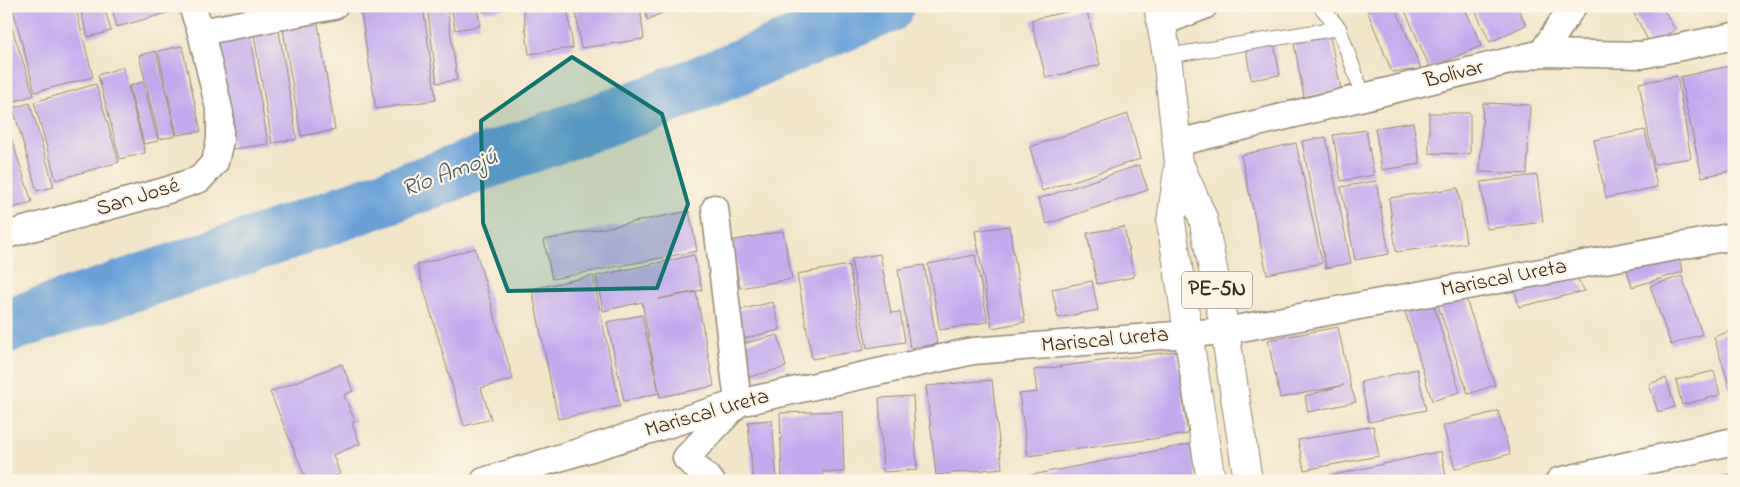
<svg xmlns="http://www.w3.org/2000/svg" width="1740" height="487" font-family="'Indie Flower',sans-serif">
	<rect width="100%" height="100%" fill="#fcf5e5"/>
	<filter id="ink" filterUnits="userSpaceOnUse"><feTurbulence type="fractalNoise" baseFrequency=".02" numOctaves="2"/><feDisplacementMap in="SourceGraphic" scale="10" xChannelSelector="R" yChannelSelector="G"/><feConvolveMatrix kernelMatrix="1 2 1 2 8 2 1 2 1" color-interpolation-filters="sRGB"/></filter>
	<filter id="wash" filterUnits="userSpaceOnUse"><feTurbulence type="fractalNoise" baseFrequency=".0096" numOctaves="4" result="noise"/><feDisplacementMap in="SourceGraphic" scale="20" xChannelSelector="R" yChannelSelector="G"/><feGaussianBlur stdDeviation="1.12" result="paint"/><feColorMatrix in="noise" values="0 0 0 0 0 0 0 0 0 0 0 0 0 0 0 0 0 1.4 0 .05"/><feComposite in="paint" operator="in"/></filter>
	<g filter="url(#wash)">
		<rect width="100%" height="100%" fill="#f2e5c8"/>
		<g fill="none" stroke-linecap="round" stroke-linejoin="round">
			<polyline stroke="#69a1d7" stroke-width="55" points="6,326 275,237 664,98 887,6"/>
		</g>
		<g id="blocks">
			<g fill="#c3aaee">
				<polygon points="12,6 75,6 93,77 35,92"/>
				<polygon points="79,6 104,6 111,31 88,37"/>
				<polygon points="111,6 173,6 174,11 117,27"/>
				<polygon points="360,6 423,6 436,100 376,109"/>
				<polygon points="427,6 447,6 457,80 437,83"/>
				<polygon points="451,6 477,6 480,26 455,30"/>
				<polygon points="482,6 515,6 515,7 483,12"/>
				<polygon points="531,6 567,6 573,48 529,54 523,8"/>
				<polygon points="575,6 640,6 644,39 581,48"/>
				<polygon points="645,6 676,6 647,20"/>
				<polygon points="1376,6 1395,6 1421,69 1392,72 1367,10"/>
				<polygon points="1403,6 1464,6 1481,46 1430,68"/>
				<polygon points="1473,6 1517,6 1526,25 1490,42"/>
				<polygon points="1630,6 1662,6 1675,30 1650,44"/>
				<polygon points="1086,7 1100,65 1046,78 1031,20"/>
				<polygon points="6,10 34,95 6,104"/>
				<polygon points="317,18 335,130 301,136 282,24"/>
				<polygon points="278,25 297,139 272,143 253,29"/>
				<polygon points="249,32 268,144 233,149 214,37"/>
				<polygon points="1330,37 1341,89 1304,97 1294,43"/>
				<polygon points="1274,43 1280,75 1251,80 1246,48"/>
				<polygon points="182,46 201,131 177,135 158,51"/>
				<polygon points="156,51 176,136 159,139 139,55"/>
				<polygon points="1734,65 1734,170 1702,177 1680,77"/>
				<polygon points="123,67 145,153 120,159 98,75"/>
				<polygon points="1677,76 1691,158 1654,164 1639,83"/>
				<polygon points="143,82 158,141 144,144 129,86"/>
				<polygon points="96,84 119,162 56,180 34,102"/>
				<polygon points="30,103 54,187 37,191 13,108"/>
				<polygon points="1483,103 1530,105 1527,174 1480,172"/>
				<polygon points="1429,113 1470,113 1470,154 1429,153"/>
				<polygon points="1128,114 1140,159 1042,191 1030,147"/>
				<polygon points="1413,122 1420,164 1382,170 1375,128"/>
				<polygon points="7,125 32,202 7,210 6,125"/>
				<polygon points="1366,130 1374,175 1341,181 1333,135"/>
				<polygon points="1645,130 1657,187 1606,198 1594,140"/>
				<polygon points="1326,137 1351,263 1326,268 1302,141"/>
				<polygon points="1296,143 1322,263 1267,274 1241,155"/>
				<polygon points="1139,165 1148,190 1047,224 1038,199"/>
				<polygon points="1537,175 1543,222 1487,229 1481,182"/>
				<polygon points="1376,181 1389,254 1355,260 1341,187"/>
				<polygon points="1458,188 1466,243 1396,252 1389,198"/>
				<polygon points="689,211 697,251 552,279 544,240"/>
				<polygon points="1009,226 1025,322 992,328 975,231"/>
				<polygon points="1124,227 1134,277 1097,284 1087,233"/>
				<polygon points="783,231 792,279 740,288 731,241"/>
				<polygon points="475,248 513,379 481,388 491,419 464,426 417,265"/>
				<polygon points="1734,248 1734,275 1733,275 1725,250"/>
				<polygon points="1677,253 1683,272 1632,287 1626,267"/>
				<polygon points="880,254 891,313 900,312 905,342 867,348 851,259"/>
				<polygon points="694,255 702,290 659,299 696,292 714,386 660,397 642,302 603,311 596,276"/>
				<polygon points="975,255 988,322 940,330 928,264"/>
				<polygon points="849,265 864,350 812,359 797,274"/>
				<polygon points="924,265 937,344 910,348 898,269"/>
				<polygon points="1573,272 1585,291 1519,307 1514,287"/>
				<polygon points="593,276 620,406 558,419 532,289"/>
				<polygon points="1682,276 1702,334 1671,345 1650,286"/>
				<polygon points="1092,281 1098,310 1058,318 1052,289"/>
				<polygon points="1465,296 1495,385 1468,394 1438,305"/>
				<polygon points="773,302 780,330 737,340 731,312"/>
				<polygon points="1433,303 1460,392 1432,401 1405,311"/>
				<polygon points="642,315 659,393 624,401 607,322"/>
				<polygon points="1338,327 1350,384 1356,402 1308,412 1305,396 1344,385 1280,398 1268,340"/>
				<polygon points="1734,330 1734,398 1733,398 1714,337"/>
				<polygon points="778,335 786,367 745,378 737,345"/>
				<polygon points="1176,351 1188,434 1028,456 1019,394 1037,392 1034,370"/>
				<polygon points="342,364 353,391 344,395 355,422 352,423 360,444 333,455 340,474 322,481 307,481 270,392"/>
				<polygon points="1417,369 1426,410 1369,422 1361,382"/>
				<polygon points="1714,371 1720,395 1682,405 1676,380"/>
				<polygon points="1666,378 1675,407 1658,412 1649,384"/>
				<polygon points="992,380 1002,468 936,475 926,386"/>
				<polygon points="913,396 917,470 883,472 879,398"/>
				<polygon points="842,411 844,472 823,472 823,481 782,481 780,413"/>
				<polygon points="1498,411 1510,454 1455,469 1443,426"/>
				<polygon points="772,420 777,481 753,481 748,422"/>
				<polygon points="1373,426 1379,456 1304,470 1298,440"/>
				<polygon points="1190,444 1197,481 1006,481 1006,480"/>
				<polygon points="1441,451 1447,481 1312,481 1312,480"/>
				<polygon points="1734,473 1734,481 1717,481 1717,478"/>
			</g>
		</g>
	</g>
	<g filter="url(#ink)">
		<use href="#blocks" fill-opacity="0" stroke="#968873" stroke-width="1"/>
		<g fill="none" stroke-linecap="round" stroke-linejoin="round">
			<defs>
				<g id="service">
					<polyline points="1320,6 1339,28 1364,98"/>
					<polyline points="1167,56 1339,28"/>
				</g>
				<g id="minor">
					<polyline points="1161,23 1204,6"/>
					<polyline points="201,32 334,6"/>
					<polyline points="1542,53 1573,6"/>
					<polyline points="1177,143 1542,53 1642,55 1734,36"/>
					<polyline points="6,235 168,190 200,179 215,162 220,140 220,113 201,32 192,6"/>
					<polyline points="484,481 738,403 973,351 1225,331 1734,236"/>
					<polyline points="711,481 686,458 738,403 715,208"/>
					<polyline points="1559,481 1734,441"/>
				</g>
				<g id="trunk">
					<polyline points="1158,6 1167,56 1179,163"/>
					<polyline points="1211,481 1171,222 1179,163 1203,218 1225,331 1248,481"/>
				</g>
			</defs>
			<use href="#service" stroke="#968873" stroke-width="16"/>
			<use href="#minor" stroke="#968873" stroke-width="29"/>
			<use href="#trunk" stroke="#968873" stroke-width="30"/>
			<use href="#service" stroke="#fff" stroke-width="14"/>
			<use href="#minor" stroke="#fff" stroke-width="26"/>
			<use href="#trunk" stroke="#fff" stroke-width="28"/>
		</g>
	</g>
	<path fill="#0f766e" fill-opacity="0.2" stroke="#0f766e" stroke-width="4" stroke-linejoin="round" d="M 572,57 L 662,114 L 688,204 L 657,288 L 508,291 L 483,223 L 481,121 Z"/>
	<g text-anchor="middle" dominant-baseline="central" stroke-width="4.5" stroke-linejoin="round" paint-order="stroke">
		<rect fill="#fcf5e5" stroke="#75675a" stroke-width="1" x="1182" y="271.5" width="70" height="37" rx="4"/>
		<g font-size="21" font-weight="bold" fill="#3b2a1e">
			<text x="1217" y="290">PE-5N</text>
		</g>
		<g font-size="22" fill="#3b2a1e" stroke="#fcf5e5">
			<text transform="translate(1454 75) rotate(-14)">Bolívar</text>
			<text transform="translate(138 198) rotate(-17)">San José</text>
			<text transform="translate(1504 279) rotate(-11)">Mariscal Ureta</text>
			<text transform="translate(1105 341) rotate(-5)">Mariscal Ureta</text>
			<text transform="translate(707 414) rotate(-16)">Mariscal Ureta</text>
		</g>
		<g font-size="24" font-style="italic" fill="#4b545f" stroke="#fcf5e5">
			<text transform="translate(450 174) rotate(-20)">Río Amojú</text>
		</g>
	</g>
	<rect width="1740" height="487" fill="none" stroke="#fcf5e5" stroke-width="25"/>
</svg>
